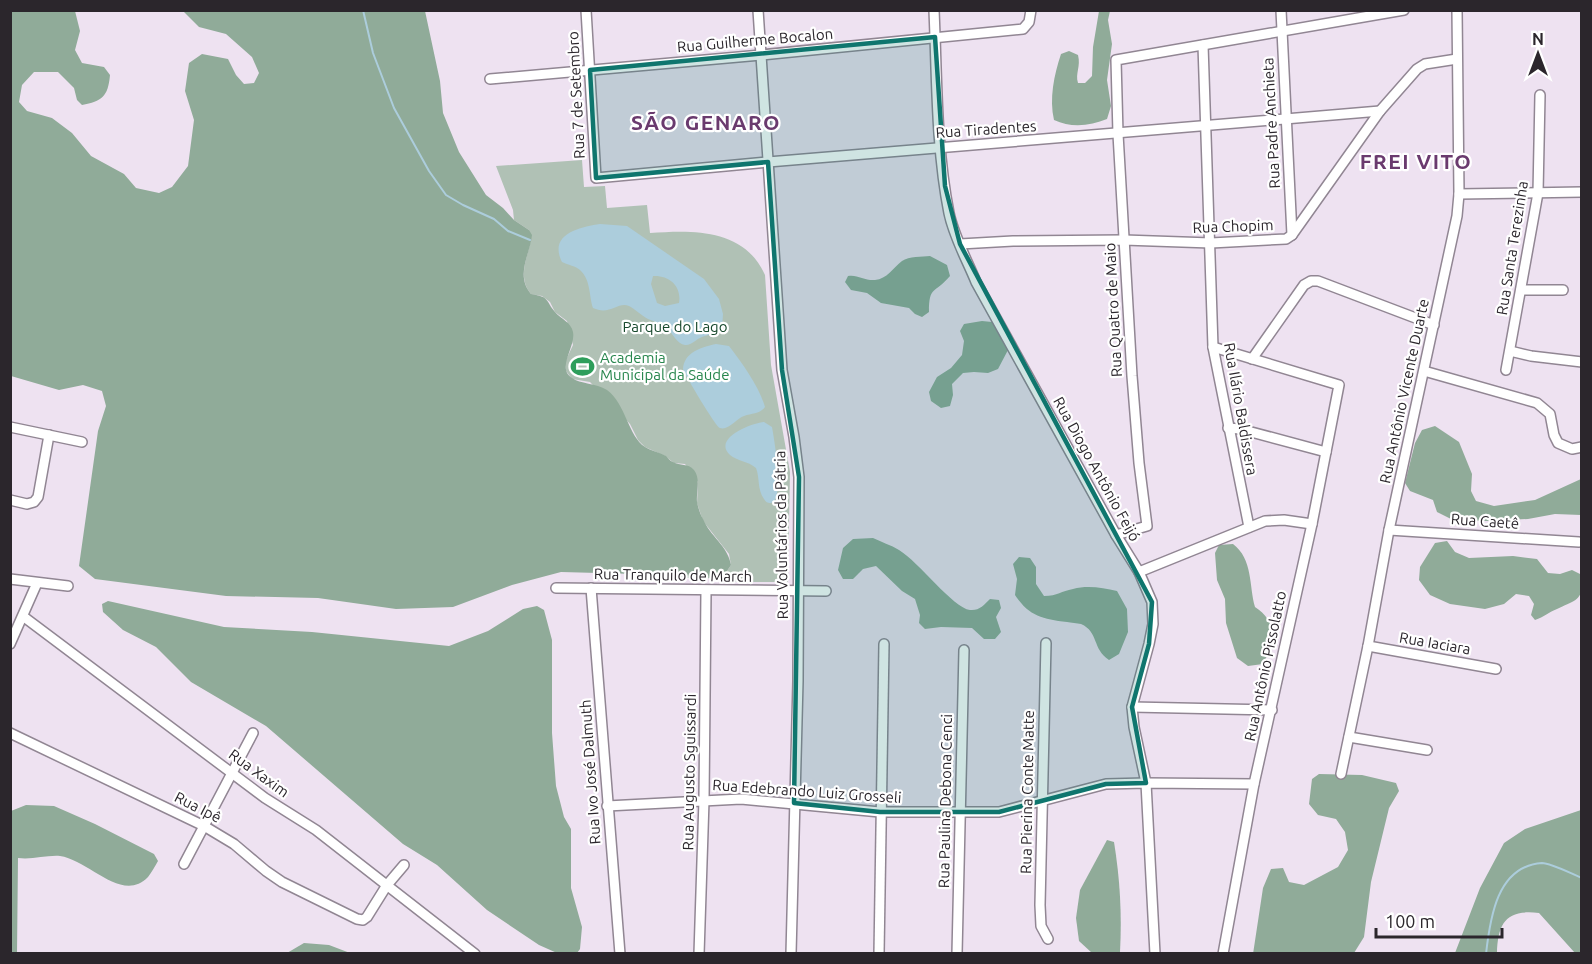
<svg xmlns="http://www.w3.org/2000/svg" width="1592" height="964" font-family="Ubuntu,sans-serif">
	<rect width="100%" height="100%" fill="#eee2f1"/>
	<path fill="#b0c1b5" d="M 582,160 L 584,187 L 605,186 L 607,208 L 647,205 L 650,233 C 693,230 744,228 765,275 L 771,365 L 790,472 L 788,582 L 726,582 L 725,574 L 731,565 L 729,554 L 703,521 L 697,503 L 698,482 L 685,464 L 674,463 L 665,456 L 645,447 L 638,440 L 630,424 L 590,382 L 572,379 L 566,371 L 565,362 L 573,345 L 567,321 L 555,312 L 550,302 L 542,296 L 531,294 C 518,278 526,261 530,244 C 531,240 529,234 529,230 L 514,220 L 513,210 L 496,166 Z"/>
	<g fill="#90ab99">
		<path d="M 10,11 L 75,11 L 80,31 L 75,50 L 82,63 L 104,67 L 110,75 C 108,97 102,101 82,105 L 77,100 L 74,88 L 58,72 L 34,72 L 22,85 L 19,102 L 27,111 L 52,118 L 72,133 L 91,156 L 124,174 L 136,188 L 159,193 L 172,187 L 188,166 L 194,120 L 185,91 L 189,63 L 202,54 L 228,59 L 236,75 L 244,84 L 254,83 L 259,73 L 252,57 L 226,34 L 199,27 L 183,11 L 425,11 L 440,81 L 443,113 L 459,152 L 486,195 L 503,208 L 514,220 L 529,230 L 532,235 C 530,255 515,275 531,294 C 550,297 545,300 555,312 C 561,319 571,322 573,332 C 576,347 556,368 572,378 C 580,384 596,383 607,390 C 626,404 628,436 645,447 C 651,451 659,452 666,456 C 668,458 670,461 673,462 C 680,466 688,463 694,470 C 701,479 696,492 697,502 C 698,507 700,514 703,519 C 710,536 728,546 731,565 L 725,574 L 705,579 L 636,574 L 561,572 L 512,585 L 453,607 L 396,609 L 318,598 L 226,596 L 95,579 L 79,566 L 98,431 L 106,406 L 102,391 L 83,385 L 59,390 L 11,376 Z"/>
		<path d="M 1099,11 L 1110,11 L 1108,20 L 1112,44 L 1107,80 L 1111,106 L 1107,119 C 1090,126 1071,128 1054,120 C 1049,99 1054,75 1061,54 L 1069,51 L 1078,55 C 1081,67 1075,73 1078,83 L 1085,83 L 1092,76 L 1093,47 Z"/>
		<path d="M 930,256 L 947,265 L 950,276 C 935,294 929,285 929,312 L 922,317 L 915,314 L 909,308 L 881,303 L 867,293 L 851,290 L 845,282 L 848,276 C 857,274 865,281 875,280 C 887,279 893,268 902,261 C 909,256 922,257 930,256 Z"/>
		<polygon points="982,321 992,322 1004,338 1008,350 998,369 988,373 974,372 963,373 952,384 953,395 950,406 941,408 931,401 929,392 937,377 951,368 962,355 964,341 960,331 964,324"/>
		<polygon points="1435,426 1459,442 1472,474 1471,491 1476,501 1494,506 1535,500 1581,479 1581,515 1555,514 1528,519 1488,521 1453,520 1437,512 1433,500 1410,491 1405,483 1415,443 1422,430"/>
		<path d="M 873,538 C 881,542 891,545 899,550 C 919,562 953,608 970,610 C 979,611 984,605 990,599 L 999,600 L 1001,608 L 996,617 L 1001,632 L 995,639 L 984,639 L 972,628 L 941,627 L 925,629 L 919,623 L 920,615 L 915,599 L 902,591 L 876,566 L 863,569 L 853,579 L 843,579 L 838,570 L 843,548 L 853,539 Z"/>
		<path d="M 1447,541 L 1455,552 L 1469,558 L 1513,556 L 1537,559 L 1548,573 L 1560,574 L 1572,570 L 1580,574 C 1586,600 1576,600 1557,609 C 1549,612 1544,617 1535,620 L 1531,615 L 1534,604 L 1529,596 L 1516,594 L 1504,604 L 1485,609 L 1450,604 L 1430,595 L 1419,580 L 1420,567 L 1435,543 Z"/>
		<path d="M 1233,544 C 1253,559 1249,586 1255,607 C 1278,622 1275,642 1263,664 L 1248,666 L 1237,658 L 1226,623 L 1225,599 L 1217,580 L 1215,553 L 1219,545 Z"/>
		<path d="M 1019,557 L 1030,558 L 1036,567 L 1036,584 L 1044,596 C 1058,596 1061,591 1073,589 C 1088,585 1103,588 1117,591 L 1127,609 L 1128,632 L 1119,654 L 1109,660 C 1092,649 1099,632 1081,624 C 1077,623 1071,623 1067,622 C 1042,619 1029,616 1015,595 L 1017,579 L 1013,564 Z"/>
		<polygon points="108,601 224,627 312,632 449,646 488,631 523,609 537,606 544,610 552,640 552,733 556,786 564,817 571,829 571,888 582,927 580,949 577,953 557,953 539,945 487,910 437,865 403,844 266,726 191,682 156,647 123,630 103,612 102,604"/>
		<polygon points="1319,774 1362,775 1396,783 1399,791 1389,808 1371,882 1364,937 1354,953 1253,954 1263,888 1271,869 1283,868 1289,882 1304,885 1338,867 1348,850 1345,832 1336,819 1318,815 1309,804 1312,779"/>
		<path d="M 26,805 L 54,806 L 95,824 L 154,854 L 158,861 C 155,866 152,872 148,877 C 122,904 89,860 60,856 C 46,855 32,860 18,858 L 17,953 L 11,953 L 11,811 Z"/>
		<path d="M 1581,810 L 1581,953 L 1575,953 L 1539,913 C 1506,909 1498,923 1497,953 L 1455,953 L 1480,888 L 1504,843 L 1525,829 Z"/>
		<path d="M 1107,840 L 1114,842 C 1120,879 1122,914 1120,952 L 1119,953 L 1092,953 L 1079,941 L 1076,918 L 1080,890 Z"/>
		<polygon points="304,943 329,945 350,953 287,953"/>
	</g>
	<g fill="#accddc" fill-rule="evenodd">
		<path d="M 600,224 L 627,226 L 704,279 L 719,299 L 723,314 L 722,328 C 716,334 710,334 702,337 C 696,339 691,346 685,345 C 677,344 673,334 668,329 C 662,323 655,322 648,319 C 641,315 635,309 629,306 C 618,301 610,316 593,308 C 589,296 591,280 580,270 C 576,266 568,265 562,262 C 548,234 580,227 600,224 ZM 653,276 C 669,275 682,286 679,303 L 665,306 L 657,303 L 651,284 Z"/>
		<path d="M 716,344 L 729,346 C 742,363 759,386 765,407 C 760,414 752,413 744,416 C 737,418 728,431 720,428 C 716,427 685,375 683,369 C 684,352 702,347 716,344 Z"/>
		<path d="M 764,422 L 772,427 C 774,438 785,500 771,503 C 767,503 766,502 764,499 C 757,489 760,478 756,468 C 748,461 737,461 730,455 C 712,438 752,423 764,422 Z"/>
	</g>
	<g fill="none" stroke-linecap="round" stroke-linejoin="round">
		<g stroke="#accddc" stroke-width="2">
			<polyline points="363,10 373,53 394,108 429,171 446,195 463,205 494,219 508,231 530,240"/>
			<path d="M 1486,954 C 1490,918 1497,866 1542,863 C 1551,863 1572,874 1582,878"/>
		</g>
		<defs>
			<g id="street">
				<polyline points="586,10 596,178 768,162 1380,111"/>
				<polyline points="758,10 782,370 794,437 799,477 798,681 791,954"/>
				<path d="M 934,10 C 937,77 936,148 949,213 C 954,237 967,260 976,282 L 1116,535 L 1139,572 L 1152,602 L 1153,624 L 1149,644 L 1132,707 L 1134,727 L 1146,783 L 1155,954"/>
				<polyline points="1281,10 1292,235"/>
				<polyline points="1203,45 1213,347 1249,527"/>
				<polyline points="490,79 761,55 1023,29 1029,22 1031,10"/>
				<polyline points="1459,194 1582,192"/>
				<polyline points="960,244 1013,241 1124,240 1211,243 1286,239 1292,235 1380,111 1417,69 1425,64 1457,59"/>
				<polyline points="1521,290 1563,290"/>
				<polyline points="1213,347 1339,385 1312,524 1254,784 1223,954"/>
				<polyline points="1510,351 1531,356 1582,362"/>
				<polyline points="1252,359 1304,285 1311,281 1318,281 1434,325"/>
				<polyline points="1506,370 1538,193 1540,95"/>
				<polyline points="1424,371 1537,403 1550,414 1554,435 1558,443 1572,449 1582,447"/>
				<polyline points="10,427 82,442"/>
				<polyline points="1228,428 1240,429 1326,452"/>
				<polyline points="10,500 27,504 34,502 38,497 49,435"/>
				<polyline points="1389,530 1579,542"/>
				<polyline points="1116,535 1147,526 1139,463 1132,376 1118,134 1116,60 1404,10"/>
				<polyline points="1139,572 1265,521 1284,520 1312,524"/>
				<polyline points="10,579 68,586"/>
				<polyline points="556,588 826,591"/>
				<polyline points="591,588 620,954"/>
				<polyline points="24,617 265,798 316,830 475,954"/>
				<polyline points="1046,643 1040,905 1041,926 1048,939"/>
				<polyline points="10,644 37,583"/>
				<polyline points="1368,646 1496,669"/>
				<polyline points="1132,707 1272,710"/>
				<polyline points="10,733 204,826 234,844 266,871 282,882 357,919 363,920 367,917 387,885 404,865"/>
				<polyline points="1349,737 1427,750"/>
				<polyline points="1341,774 1368,646 1389,530 1457,216 1459,194 1457,10"/>
				<polyline points="607,806 741,799 880,812 999,812 1106,784 1146,783 1254,784"/>
				<polyline points="184,864 253,733"/>
				<polyline points="699,954 704,800 706,591"/>
				<polyline points="879,954 884,644"/>
				<polyline points="957,954 964,650"/>
			</g>
		</defs>
		<use href="#street" stroke="#918693" stroke-width="12"/>
		<use href="#street" stroke="#fff" stroke-width="9"/>
	</g>
	<path fill="#0f766e" fill-opacity="0.2" stroke="#0f766e" stroke-width="4.5" stroke-linejoin="round" d="M 935,37 L 945,186 L 960,244 L 1152,602 L 1149,644 L 1132,707 L 1146,783 L 1106,784 L 999,812 L 880,812 L 794,803 L 799,477 L 782,370 L 768,162 L 596,178 L 590,70 Z"/>
	<defs>
		<symbol id="stadium-bare" viewBox="-9 -9 18 18"><path d="M0-5a6.5 5 0 1 0 0 10a6.5 5 0 1 0 0-10ZM-3.5-1.8h7v3.6h-7Z" fill="#2e9e5b" stroke="#fff" stroke-width="2.5" paint-order="stroke"/></symbol>
	</defs>
	<g fill-rule="evenodd">
		<use href="#stadium-bare" x="566" y="350" width="33" height="33"/>
	</g>
	<g text-anchor="middle" dominant-baseline="central" stroke-width="4.5" stroke-linejoin="round" paint-order="stroke">
		<g font-size="15" fill="#2b262c" stroke="#fff">
			<text transform="translate(755 40) rotate(-5)">Rua Guilherme Bocalon</text>
			<text transform="translate(576 95) rotate(-93)">Rua 7 de Setembro</text>
			<text transform="translate(1271 123) rotate(-93)">Rua Padre Anchieta</text>
			<text transform="translate(986 129) rotate(-4)">Rua Tiradentes</text>
			<text transform="translate(1233 226) rotate(-2)">Rua Chopim</text>
			<text transform="translate(1512 248) rotate(-81)">Rua Santa Terezinha</text>
			<text transform="translate(1113 310) rotate(-93)">Rua Quatro de Maio</text>
			<text transform="translate(1404 391) rotate(-78)">Rua Antônio Vicente Duarte</text>
			<text transform="translate(1241 409) rotate(80)">Rua Ilário Baldissera</text>
			<text transform="translate(1097 469) rotate(61)">Rua Diogo Antônio Feijó</text>
			<text transform="translate(1485 521) rotate(4)">Rua Caetê</text>
			<text transform="translate(781 535) rotate(-91)">Rua Voluntários da Pátria</text>
			<text transform="translate(673 575) rotate(1)">Rua Tranquilo de March</text>
			<text transform="translate(1435 643) rotate(10)">Rua Iaciara</text>
			<text transform="translate(1265 666) rotate(-78)">Rua Antônio Pissolatto</text>
			<text transform="translate(590 772) rotate(-94)">Rua Ivo José Dalmuth</text>
			<text transform="translate(689 772) rotate(-89)">Rua Augusto Sguissardi</text>
			<text transform="translate(259 773) rotate(36)">Rua Xaxim</text>
			<text transform="translate(807 791) rotate(4)">Rua Edebrando Luiz Grosseli</text>
			<text transform="translate(1027 792) rotate(-89)">Rua Pierina Conte Matte</text>
			<text transform="translate(945 801) rotate(-89)">Rua Paulina Debona Cenci</text>
			<text transform="translate(198 807) rotate(27)">Rua Ipê</text>
		</g>
		<g font-size="15" fill="#17482c" stroke="#fff">
			<text x="675" y="326">Parque do Lago</text>
		</g>
		<g font-size="15" fill="#27864d" stroke="#fff" text-anchor="start">
			<text x="600" y="357">Academia<tspan x="600" dy="17">Municipal da Saúde</tspan></text>
		</g>
		<g font-size="21" font-weight="bold" letter-spacing="1.5" fill="#6a3a6e" stroke="#fff">
			<text x="706" y="122">SÃO GENARO</text>
			<text x="1416" y="161">FREI VITO</text>
		</g>
	</g>
	<rect width="1592" height="964" fill="none" stroke="#2b262c" stroke-width="24"/>
	<g transform="translate(1538 54)" stroke="#ffffff" stroke-width="4.5" paint-order="stroke">
	<path d="M0-4.5L10 22L0 15L-10 22Z" fill="#2b262c"/>
	<text y="-9" font-size="16" font-weight="bold" text-anchor="middle" fill="#2b262c">N</text>
	</g>
	<path d="M1376 928v9h126v-9" fill="none" stroke="#2b262c" stroke-width="3"/>
	<text x="1385" y="928" font-size="18" fill="#2b262c" stroke="#ffffff" stroke-width="4.5" paint-order="stroke">100 m</text>
</svg>
